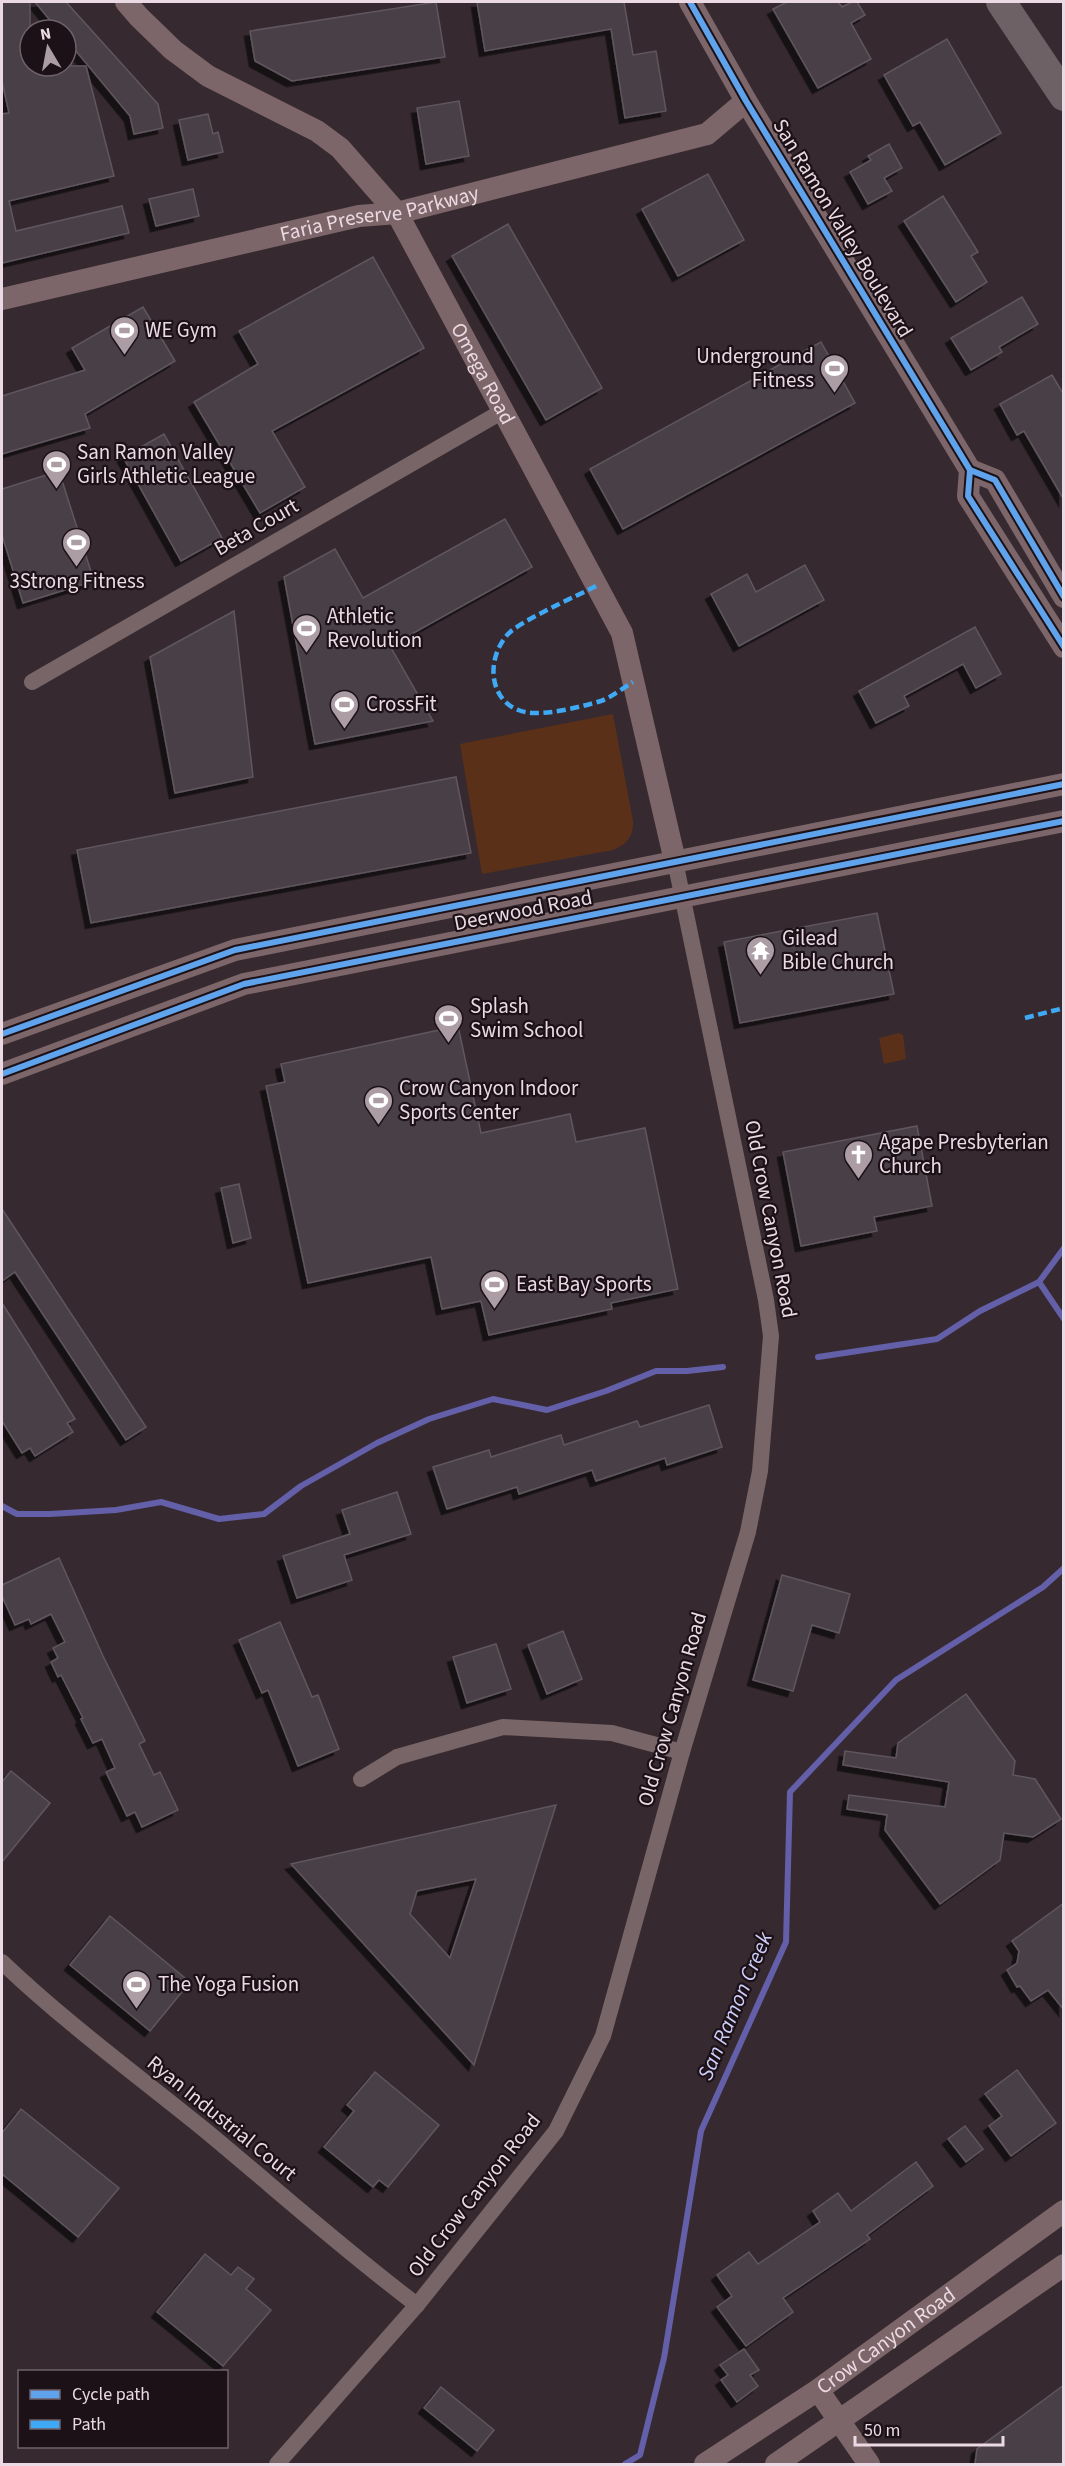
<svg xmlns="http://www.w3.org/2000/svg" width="1065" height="2466" font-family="'Source Sans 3',sans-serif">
	<defs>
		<filter id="shadow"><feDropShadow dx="-5.5" dy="5.5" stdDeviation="0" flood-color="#0009"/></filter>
	</defs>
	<rect width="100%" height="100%" fill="#362a30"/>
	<g fill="#5b3019">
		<path d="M 613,714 L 633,821 C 634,836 626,845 613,850 L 482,874 L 460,744 Z"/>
		<polygon points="899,1033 903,1035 906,1059 884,1064 879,1038"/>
	</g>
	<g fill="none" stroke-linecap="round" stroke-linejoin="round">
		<g stroke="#645fa9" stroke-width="6">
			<polyline points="1064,1248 1039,1282 1064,1319"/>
			<polyline points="818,1357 937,1339 980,1311 1039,1282"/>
			<polyline points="2,1506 17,1514 50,1514 116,1510 161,1502 219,1519 264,1514 301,1486 377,1443 429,1419 493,1399 547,1410 606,1391 656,1371 687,1371 723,1367"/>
			<polyline points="625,2464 640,2455 664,2358 701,2131 786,1942 790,1792 896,1680 1043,1587 1064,1568"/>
		</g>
	</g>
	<g fill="#494047" stroke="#5f565e" stroke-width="1.5" fill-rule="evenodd" filter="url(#shadow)">
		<polygon points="2,2 30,2 30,66 86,66 114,176 9,201 16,231 122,206 129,233 2,263 2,114 9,113 2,81"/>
		<polygon points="35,2 66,2 158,104 163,128 134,134 130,116 66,39 66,30 58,30"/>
		<polygon points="436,2 445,57 292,81 255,61 250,31"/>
		<polygon points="477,2 624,2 633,55 656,51 666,111 625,118 611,29 485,51"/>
		<polygon points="787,2 838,2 842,7 852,2 857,2 865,15 851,23 871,59 818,88 773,9"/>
		<polygon points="947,39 1001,133 945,165 920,122 913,126 884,75"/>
		<polygon points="459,101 469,156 426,164 417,108"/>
		<polygon points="208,114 213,134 218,132 223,152 188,160 179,120"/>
		<polygon points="889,144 902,168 884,178 892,191 868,204 850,172 871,160 868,156"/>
		<polygon points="708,174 744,240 678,276 642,209"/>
		<polygon points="193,189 199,216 156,226 149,199"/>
		<polygon points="943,196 978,252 971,256 987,282 956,302 904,221"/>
		<polygon points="508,224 602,388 546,420 452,256"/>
		<polygon points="373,257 424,348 272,431 305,487 260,513 194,402 258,364 239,331"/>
		<polygon points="1022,297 1038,324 999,347 1002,352 971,370 951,338"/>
		<polygon points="143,307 175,361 85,414 90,428 2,454 2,396 85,370 72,348"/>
		<polygon points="821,342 855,403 623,529 590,469"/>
		<polygon points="1052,375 1064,395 1064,500 1024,431 1017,435 1000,404"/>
		<polygon points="164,434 222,538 181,561 123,457"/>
		<polygon points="59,471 94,581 23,603 2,535 2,489"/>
		<polygon points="505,519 532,567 390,646 433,721 315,744 284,577 335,549 363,598"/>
		<polygon points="805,565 824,600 739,646 711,594 747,574 756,592"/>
		<polygon points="234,611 253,777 175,793 150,657"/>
		<polygon points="975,627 1001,674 976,688 963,664 904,696 909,706 876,723 859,691"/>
		<polygon points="456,777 471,853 91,923 77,850"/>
		<polygon points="877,913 894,994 740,1023 724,942"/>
		<polygon points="458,1026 481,1133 570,1114 576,1142 645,1128 678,1289 611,1303 612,1309 489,1335 481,1301 442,1309 431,1257 308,1283 266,1086 285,1082 281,1064"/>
		<polygon points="917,1126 932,1206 874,1217 877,1231 801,1246 783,1152"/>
		<polygon points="239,1184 251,1238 233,1243 221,1188"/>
		<polygon points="2,1209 146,1427 126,1440 15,1272 2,1281"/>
		<polygon points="2,1303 75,1419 67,1423 73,1432 35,1456 30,1448 22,1453 2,1421"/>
		<polygon points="709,1405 722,1447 667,1465 665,1458 596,1481 592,1470 519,1494 517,1487 447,1509 433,1467 489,1450 491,1457 561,1435 564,1445 637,1421 640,1427"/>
		<polygon points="397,1492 411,1534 344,1555 352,1580 297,1598 283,1556 350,1534 342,1510"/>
		<polygon points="59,1558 103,1656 145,1741 139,1744 154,1775 160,1772 178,1810 142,1827 135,1812 127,1816 106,1772 115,1768 102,1739 93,1743 81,1719 83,1718 61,1675 58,1677 51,1662 58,1658 53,1648 65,1642 51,1614 31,1624 29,1619 15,1625 2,1596 2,1585"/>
		<polygon points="782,1575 850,1594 839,1633 812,1625 793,1691 753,1680"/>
		<polygon points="280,1622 312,1697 318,1695 339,1749 298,1766 268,1690 262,1693 239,1640"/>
		<polygon points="563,1631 582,1679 547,1694 528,1645"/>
		<polygon points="496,1644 511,1689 467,1703 453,1657"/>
		<polygon points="966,1694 1015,1761 1013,1775 1035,1779 1061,1819 1033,1837 1004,1833 1000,1860 940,1904 885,1830 887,1815 847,1809 849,1795 945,1807 949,1782 843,1765 845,1751 896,1758 898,1743"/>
		<polygon points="11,1771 50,1803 2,1862 2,1782"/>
		<path d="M 556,1805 L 474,2065 L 291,1864 ZM 476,1879 L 450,1958 L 410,1914 L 417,1891 Z"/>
		<polygon points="1064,1903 1064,2010 1048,1990 1031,2001 1020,1986 1017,1987 1007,1970 1017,1963 1019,1951 1012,1941"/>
		<polygon points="110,1916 190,1982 150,2031 70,1965"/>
		<polygon points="1017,2070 1056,2123 1011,2156 989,2126 1002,2116 985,2094"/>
		<polygon points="375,2072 439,2125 388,2187 379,2180 373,2187 324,2147 354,2111 347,2105"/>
		<polygon points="21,2109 119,2188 78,2237 2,2174 2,2133"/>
		<polygon points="965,2126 983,2149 966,2162 948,2139"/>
		<polygon points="916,2162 933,2186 867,2235 870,2239 783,2298 793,2312 746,2346 717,2307 732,2296 717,2275 749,2252 758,2264 820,2222 813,2211 838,2193 851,2211"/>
		<polygon points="205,2254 231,2275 238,2267 254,2279 246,2289 271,2310 223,2366 157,2312"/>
		<polygon points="744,2349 759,2370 750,2375 758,2386 737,2402 721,2380 728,2375 720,2365"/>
		<polygon points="1064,2385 1064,2464 975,2464 977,2449"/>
		<polygon points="441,2387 494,2430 477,2451 424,2408"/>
	</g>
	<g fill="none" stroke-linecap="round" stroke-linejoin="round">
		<g stroke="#786567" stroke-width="16">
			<polyline points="32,682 503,411"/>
			<polyline points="361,1779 397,1757 503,1727 612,1733 682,1752"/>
			<path d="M 2,1962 C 66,2023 137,2075 206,2131 C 276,2189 344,2250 417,2305"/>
			<polyline points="277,2464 417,2305 556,2131 603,2036 682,1752 748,1532 760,1471 771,1336 766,1300 675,861"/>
		</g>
		<g stroke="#7c6669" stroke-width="22">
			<path id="s1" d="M 126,2 L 139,17 L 173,50 L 208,76 L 317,131 L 340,148 L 397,213 L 622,633 L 675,861"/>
			<polyline points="690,2 746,101 970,470 968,496 1064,647"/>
			<path id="s2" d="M 2,299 L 359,216 L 397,213 L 707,134 L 746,101"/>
			<polyline points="970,470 995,480 1064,597"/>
			<polyline points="2,1034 235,950 1064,784"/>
			<polyline points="2,1074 244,984 1064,821"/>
			<polyline points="818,2390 869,2464"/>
			<path id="s3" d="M 705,2464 L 818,2390 L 1064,2211"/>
			<polyline points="776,2464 1064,2265"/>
		</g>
		<polyline stroke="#6d6165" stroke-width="30" points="1001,2 1064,96"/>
		<g stroke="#3fa9f5" stroke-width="4.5" stroke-dasharray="9 4.5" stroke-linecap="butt">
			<path d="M 596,586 C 577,596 520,621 508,634 C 482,663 491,712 534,713 C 552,714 584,706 601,701 C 612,697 623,688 633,682"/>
			<polyline points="1025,1018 1064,1008"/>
		</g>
		<defs>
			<g id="cycleway">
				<polyline points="690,2 746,101 970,470 968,496 1064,647"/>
				<polyline points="970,470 995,480 1064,597"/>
				<polyline points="2,1034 235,950 1064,784"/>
				<polyline points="2,1074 244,984 1064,821"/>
			</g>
		</defs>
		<use href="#cycleway" stroke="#1c1117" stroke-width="10"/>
		<use href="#cycleway" stroke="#60a3ed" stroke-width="6"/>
	</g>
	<defs>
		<symbol id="stadium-pin" viewBox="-11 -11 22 30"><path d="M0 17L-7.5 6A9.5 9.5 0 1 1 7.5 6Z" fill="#ac9ca4" stroke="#1c1117"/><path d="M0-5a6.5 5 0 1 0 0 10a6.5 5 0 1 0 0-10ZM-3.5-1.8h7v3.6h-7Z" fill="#fff"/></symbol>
		<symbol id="temple-pin" viewBox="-11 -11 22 30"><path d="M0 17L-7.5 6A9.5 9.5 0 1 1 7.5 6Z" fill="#ac9ca4" stroke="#1c1117"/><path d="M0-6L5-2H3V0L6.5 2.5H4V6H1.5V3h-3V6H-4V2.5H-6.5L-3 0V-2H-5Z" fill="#fff"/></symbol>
		<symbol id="church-pin" viewBox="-11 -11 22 30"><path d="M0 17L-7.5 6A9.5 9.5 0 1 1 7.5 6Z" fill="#ac9ca4" stroke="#1c1117"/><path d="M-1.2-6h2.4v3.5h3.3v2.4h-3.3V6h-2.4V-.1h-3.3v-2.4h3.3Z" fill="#fff"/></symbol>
	</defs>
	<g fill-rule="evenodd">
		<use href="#stadium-pin" x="108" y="314" width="33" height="45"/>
		<use href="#stadium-pin" x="818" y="352" width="33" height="45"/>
		<use href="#stadium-pin" x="40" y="448" width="33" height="45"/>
		<use href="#stadium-pin" x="60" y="526" width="33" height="45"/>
		<use href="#stadium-pin" x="290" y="612" width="33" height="45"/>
		<use href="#stadium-pin" x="328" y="688" width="33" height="45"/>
		<use href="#temple-pin" x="744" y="934" width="33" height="45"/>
		<use href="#stadium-pin" x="432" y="1002" width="33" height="45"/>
		<use href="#stadium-pin" x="362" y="1084" width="33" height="45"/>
		<use href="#church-pin" x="842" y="1138" width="33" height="45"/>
		<use href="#stadium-pin" x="478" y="1268" width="33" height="45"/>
		<use href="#stadium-pin" x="120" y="1968" width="33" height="45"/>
	</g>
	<g text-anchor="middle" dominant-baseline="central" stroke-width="4.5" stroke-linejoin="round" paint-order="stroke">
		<g font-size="21" fill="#ebdae3" stroke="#1c1117">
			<text stroke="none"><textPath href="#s2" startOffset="387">Faria Preserve Parkway</textPath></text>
			<text transform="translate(843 228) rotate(59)">San Ramon Valley Boulevard</text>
			<text stroke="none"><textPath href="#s1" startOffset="530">Omega Road</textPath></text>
			<text transform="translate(256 527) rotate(-30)">Beta Court</text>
			<text transform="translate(523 910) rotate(-11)">Deerwood Road</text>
			<text transform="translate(771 1219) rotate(79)">Old Crow Canyon Road</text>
			<text transform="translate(672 1709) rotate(-74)">Old Crow Canyon Road</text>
			<text transform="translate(222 2118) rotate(39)">Ryan Industrial Court</text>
			<text transform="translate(474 2195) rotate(-52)">Old Crow Canyon Road</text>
			<text stroke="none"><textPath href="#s3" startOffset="219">Crow Canyon Road</textPath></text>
		</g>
		<g font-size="21" fill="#ebdae3" stroke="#1c1117" text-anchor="start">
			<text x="145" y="330">WE Gym</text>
			<text x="814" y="356" text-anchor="end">Underground<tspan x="814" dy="24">Fitness</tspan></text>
			<text x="77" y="452">San Ramon Valley<tspan x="77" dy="24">Girls Athletic League</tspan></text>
			<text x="77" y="581" text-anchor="middle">3Strong Fitness</text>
			<text x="327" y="616">Athletic<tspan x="327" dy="24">Revolution</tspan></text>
			<text x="366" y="704">CrossFit</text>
			<text x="782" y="938">Gilead<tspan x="782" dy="24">Bible Church</tspan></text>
			<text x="470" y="1006">Splash<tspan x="470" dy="24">Swim School</tspan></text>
			<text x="399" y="1088">Crow Canyon Indoor<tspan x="399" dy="24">Sports Center</tspan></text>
			<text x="879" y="1142">Agape Presbyterian<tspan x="879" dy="24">Church</tspan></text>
			<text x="516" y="1284">East Bay Sports</text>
			<text x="158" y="1984">The Yoga Fusion</text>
		</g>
		<g font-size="22" font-style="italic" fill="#cdcefb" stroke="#1c1117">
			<text transform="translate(735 2006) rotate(-67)">San Ramon Creek</text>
		</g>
	</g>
	<rect width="1065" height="2466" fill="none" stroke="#ebdae3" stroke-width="6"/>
	<rect x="18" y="2370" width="210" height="78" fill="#1c1117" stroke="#6f6169" stroke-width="1.5"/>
	<rect x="30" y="2390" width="30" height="9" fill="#60a3ed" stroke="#6f6169" stroke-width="1.5"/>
	<text x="72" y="2400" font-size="18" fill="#ebdae3">Cycle path</text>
	<rect x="30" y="2420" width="30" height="9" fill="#3fa9f5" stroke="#6f6169" stroke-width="1.5"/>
	<text x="72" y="2430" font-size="18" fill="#ebdae3">Path</text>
	<g transform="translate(48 48) rotate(350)"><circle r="28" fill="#1c1117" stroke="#6f6169" stroke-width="1.5"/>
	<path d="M0-4.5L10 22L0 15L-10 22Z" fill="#ac9ca4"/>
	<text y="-9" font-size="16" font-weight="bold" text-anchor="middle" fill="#ebdae3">N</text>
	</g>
	<path d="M855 2436v9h148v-9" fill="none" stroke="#ebdae3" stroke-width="3"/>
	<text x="864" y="2436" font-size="18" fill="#ebdae3" stroke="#1c1117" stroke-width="4.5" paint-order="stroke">50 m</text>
</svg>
